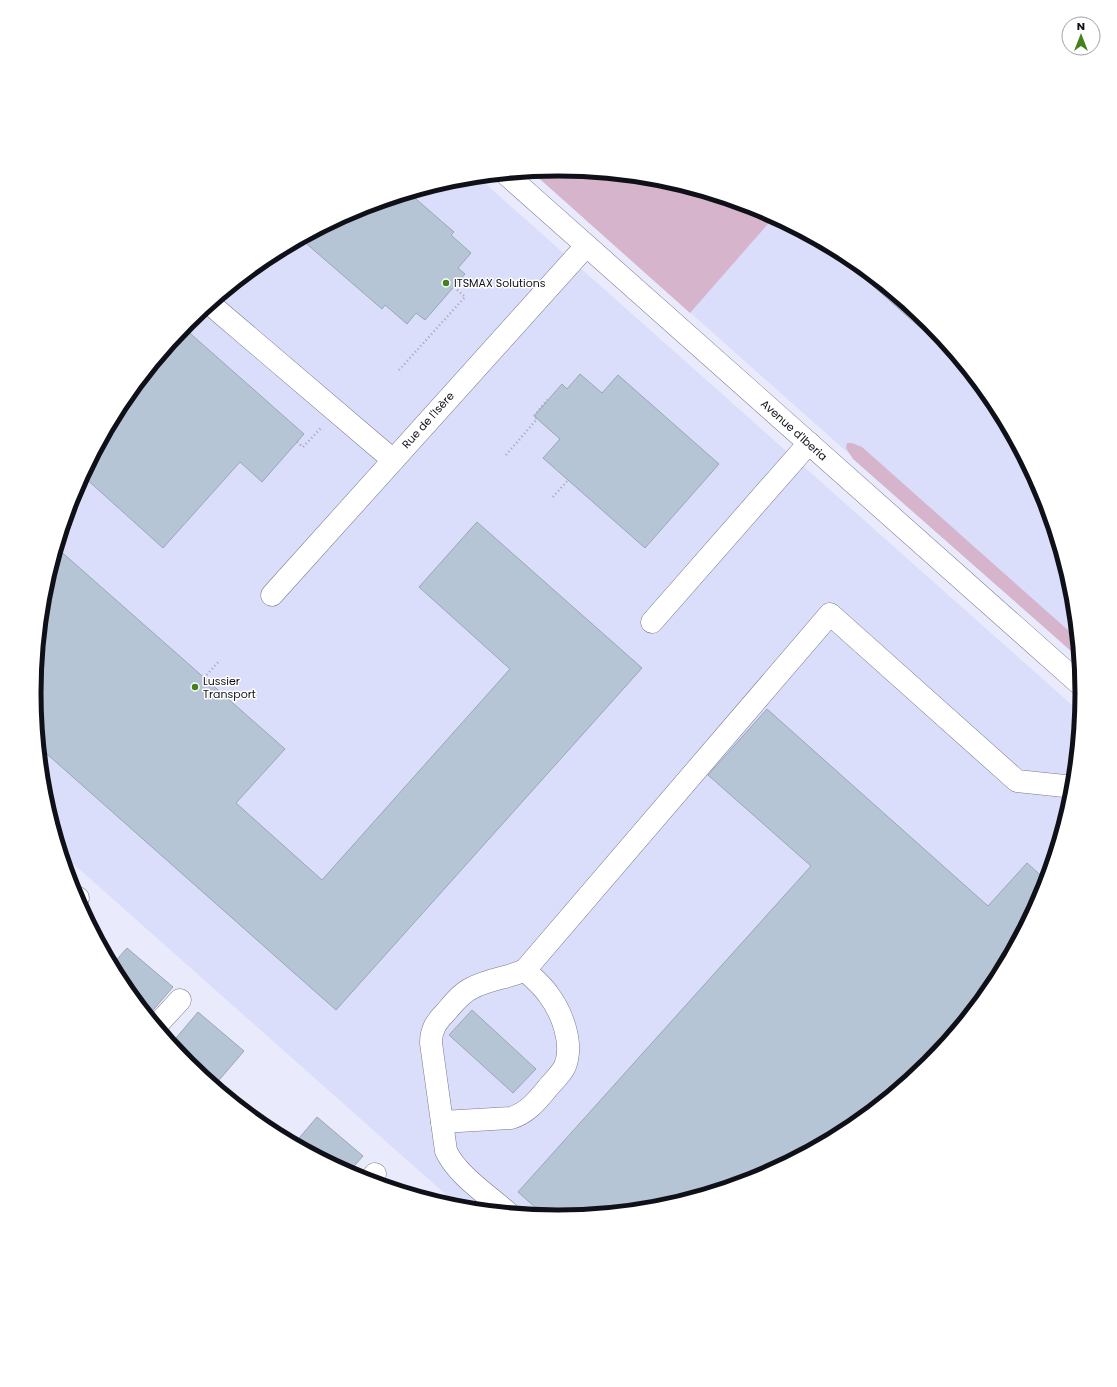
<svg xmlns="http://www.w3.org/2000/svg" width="1117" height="1387" font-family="Poppins,sans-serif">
	<rect width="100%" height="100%" fill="#e9ebfc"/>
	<g fill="#dadefa">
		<polygon points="559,169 661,179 759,209 850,258 930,323 995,402 1043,493 1073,591 1080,659 532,172"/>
		<polygon points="478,177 1081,713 1073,796 1043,894 994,985 929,1065 850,1130 759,1178 661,1208 558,1218 461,1208 61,853 44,796 34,693 44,591 74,493 123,402 188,322 267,257 358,209 456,179"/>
	</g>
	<g fill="#d6b4cc">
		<polygon points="559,169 661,179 759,209 774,217 690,313 532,172"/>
		<polygon points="847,443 852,443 862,447 1078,639 1080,659 853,459 846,448"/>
	</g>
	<g fill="#b6c5d5" stroke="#98a7b7">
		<polygon points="409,193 454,232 451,235 471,253 458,268 465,274 425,320 416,313 407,324 385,305 382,309 301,239 358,209"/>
		<polygon points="828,246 850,258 930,323 968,370"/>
		<polygon points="184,328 304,434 262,482 240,462 163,548 83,476 123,402"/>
		<polygon points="580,374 602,393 618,375 719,464 645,548 543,458 560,439 534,416 562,384 567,389"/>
		<polygon points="1025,459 1036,480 1020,465"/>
		<polygon points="477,522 642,668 336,1010 39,747 34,693 44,591 57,548 285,749 236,803 322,880 510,669 419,587"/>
		<polygon points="767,709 988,906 1027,863 1047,881 1043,894 994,985 929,1065 850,1130 759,1178 661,1208 558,1218 546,1217 518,1192 811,866 708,775"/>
		<polygon points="127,948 173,987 148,1016 122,985 112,965"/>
		<polygon points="472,1010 536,1069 513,1093 449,1035"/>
		<polygon points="198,1012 244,1051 214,1086 187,1064 171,1044"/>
		<polygon points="317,1117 363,1156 348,1173 294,1144"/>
		<polygon points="393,1183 405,1192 389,1188"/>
	</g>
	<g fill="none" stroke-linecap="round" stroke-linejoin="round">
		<defs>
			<g id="minor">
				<polyline points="506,174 1082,686"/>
				<polyline points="210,304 393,460"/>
				<polyline points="272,595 586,246"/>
				<polyline points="652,622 809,443"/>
				<polyline points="77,900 78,898"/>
				<polyline points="156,1026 180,1000"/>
				<path d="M 442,1122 L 511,1118 C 527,1113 536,1102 546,1090 C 552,1082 561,1075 565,1066 C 574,1044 562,1012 548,994 C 542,985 533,978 525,970"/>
				<polyline points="369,1181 375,1174"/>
				<path d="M 508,1213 C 488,1195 457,1175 446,1151 L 431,1043 C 431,1030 436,1022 445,1013 C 453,1004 461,993 472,988 C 489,979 508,978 525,970 L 830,614 L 1017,781 L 1074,787"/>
			</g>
		</defs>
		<use href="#minor" stroke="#77798c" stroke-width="23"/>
		<g stroke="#a4a5b3" stroke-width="2.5" stroke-dasharray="1 3" stroke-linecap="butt">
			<polyline points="399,370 465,297 454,287"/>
			<polyline points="297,442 303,447 321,428"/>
			<polyline points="506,455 537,419 534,416 549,398"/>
			<polyline points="553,497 568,480"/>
			<polyline points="204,678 220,660"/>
		</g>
		<use href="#minor" stroke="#fff" stroke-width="22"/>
	</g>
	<g fill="#46811c" stroke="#fff" stroke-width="1.5">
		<circle cx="446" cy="283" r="4"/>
		<circle cx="195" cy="687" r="4"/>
	</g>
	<g text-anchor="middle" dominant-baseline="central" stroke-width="3" stroke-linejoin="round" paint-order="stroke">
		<g font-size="11" fill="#101118" stroke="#fff" text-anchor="start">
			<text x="454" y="283">ITSMAX Solutions</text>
			<text x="203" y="681">Lussier<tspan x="203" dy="13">Transport</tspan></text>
		</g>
		<g font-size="11" fill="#101118" stroke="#fff">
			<text transform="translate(428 420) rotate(-48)">Rue de l'Isère</text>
			<text transform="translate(794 430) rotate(42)">Avenue d'Iberia</text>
		</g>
	</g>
	<path d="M0 0H1117V1387H0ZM41 693a517 517 0 1 1 1034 0a517 517 0 1 1-1034 0Z" fill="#fff" fill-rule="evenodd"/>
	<path fill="none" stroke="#101118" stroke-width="5" d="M41 693a517 517 0 1 1 1034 0a517 517 0 1 1-1034 0Z"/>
	<g transform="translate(1081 36)"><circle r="19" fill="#ffffff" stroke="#9fa0a3"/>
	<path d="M0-3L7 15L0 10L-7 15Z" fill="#46811c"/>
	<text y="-6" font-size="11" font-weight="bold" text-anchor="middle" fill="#101118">N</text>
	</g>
</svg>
